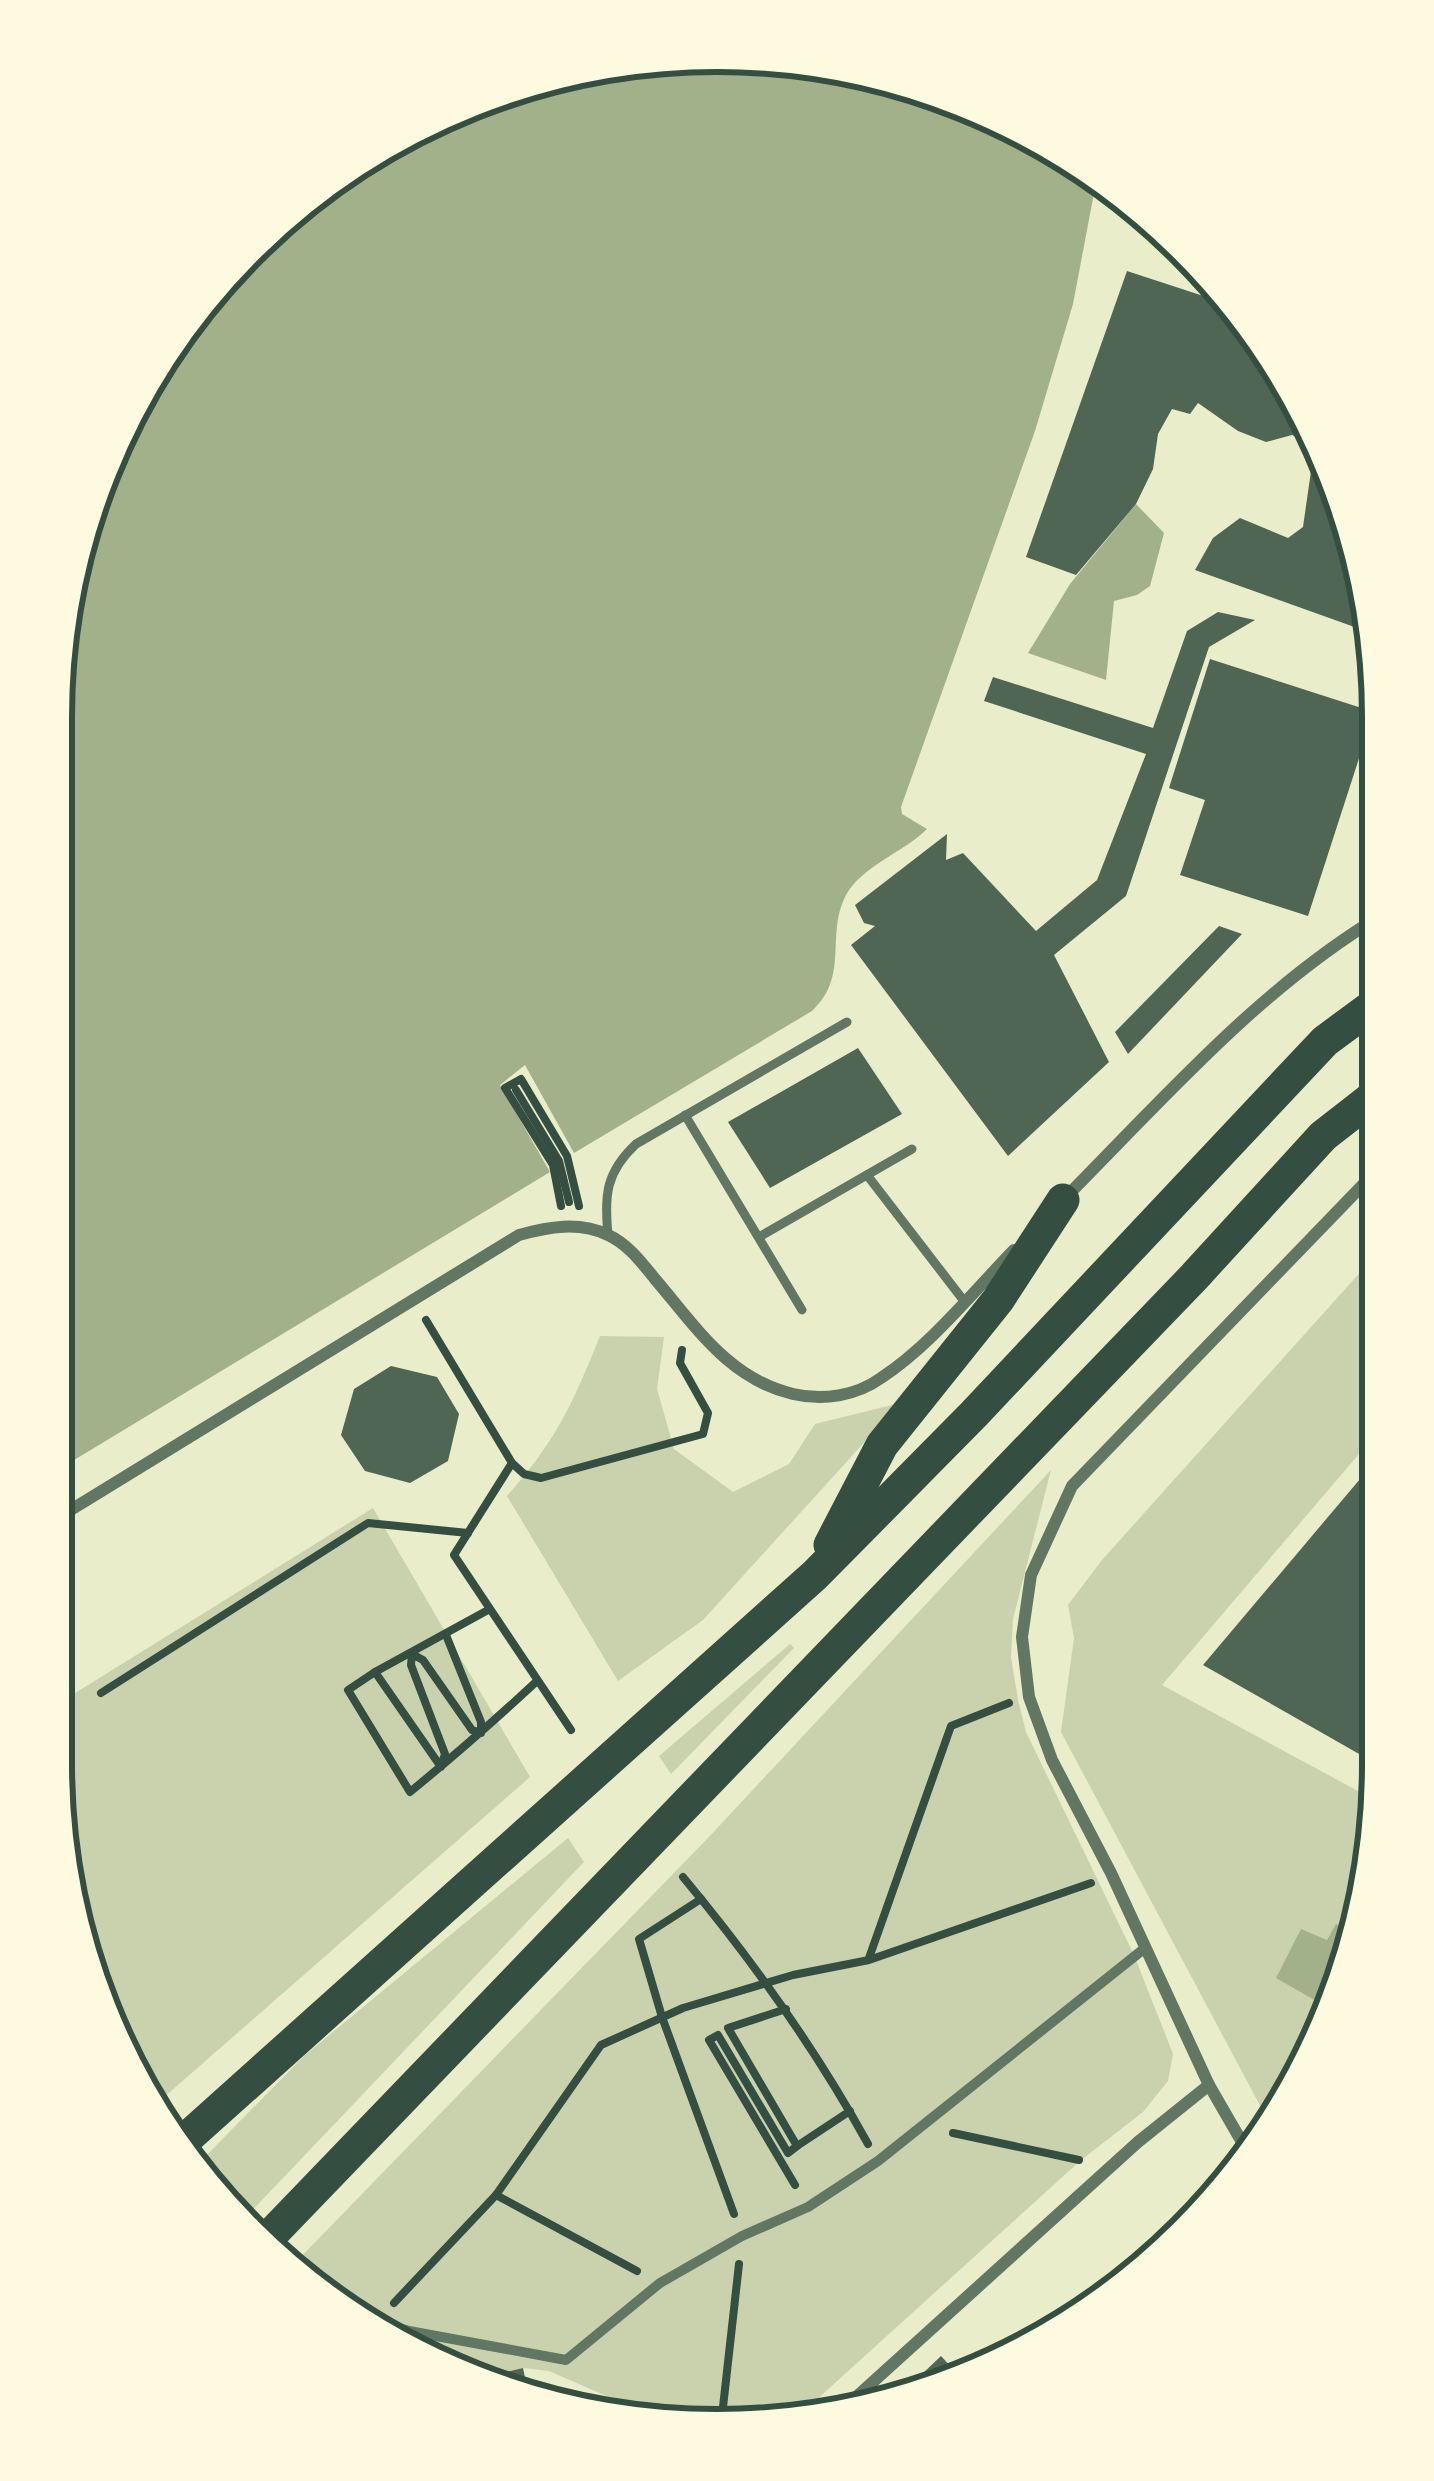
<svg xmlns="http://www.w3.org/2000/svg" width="1434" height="2481" font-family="'Varela Round',sans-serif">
	<rect width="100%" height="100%" fill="#e9edc9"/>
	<g fill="#cad2ad">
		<polygon points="1382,1248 1382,1427 1162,1685 1382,1804 1348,1977 1273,2130 1061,1732 1074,1638 1068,1605 1102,1560"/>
		<path d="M 600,1336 L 664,1337 L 657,1389 L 674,1449 L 733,1492 L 789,1464 L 815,1424 L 900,1403 L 703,1620 L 618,1681 L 507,1496 C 556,1441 573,1403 600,1336 Z"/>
		<polygon points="1051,1470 1013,1619 1011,1657 1018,1700 1026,1732 1134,1955 1173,2054 1168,2081 1143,2112 1080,2161 793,2421 760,2429 657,2418 549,2371 523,2368 480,2378 346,2317 292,2266 707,1839"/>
		<polygon points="373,1508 530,1777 154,2106 86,1977 51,1764 51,1708"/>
		<polygon points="790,1644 794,1648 671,1774 659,1756"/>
		<polygon points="568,1838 584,1862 243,2220 191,2171 305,2055"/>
	</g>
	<g fill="#a3b18a">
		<path d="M 586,64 L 846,64 L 1086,163 L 1098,172 L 1073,304 L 1035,431 L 901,807 L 902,814 L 927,829 C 904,852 862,866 846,895 C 825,935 850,976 812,1011 L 574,1153 L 525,1065 L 500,1085 L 550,1172 L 51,1474 L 52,673 L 86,504 L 163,348 L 346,164 Z"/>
		<polygon points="1136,504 1164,533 1150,586 1137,595 1114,601 1106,680 1028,653 1070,584"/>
		<polygon points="1336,1924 1356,1934 1348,1977 1332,2010 1276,1978 1301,1929 1327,1940"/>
	</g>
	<g fill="#4f6655">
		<polygon points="1127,271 1234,306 1293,383 1348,504 1368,604 1360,629 1195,570 1213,538 1240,518 1288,538 1303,527 1313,457 1308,442 1292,435 1266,442 1238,431 1198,403 1190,414 1172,409 1158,434 1153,469 1136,504 1076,575 1026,557"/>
		<polygon points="1218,612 1255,620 1209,647 1126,896 1054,955 1109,1062 1008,1156 851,945 875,926 864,923 855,905 947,834 946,860 963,853 1036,931 1097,880 1146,754 984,701 993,677 1153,728 1187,631"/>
		<polygon points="1210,659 1374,712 1308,916 1180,875 1205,800 1169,788"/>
		<polygon points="1219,926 1242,934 1128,1054 1115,1032"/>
		<polygon points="858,1048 902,1114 770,1188 728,1122"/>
		<polygon points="391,1366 437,1377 459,1414 448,1461 410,1483 365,1471 341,1435 354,1389"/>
		<polygon points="1382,1453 1382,1767 1203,1665"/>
		<polygon points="1140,2271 1123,2292 1109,2300 1105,2294"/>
		<polygon points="941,2356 964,2381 899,2396"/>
		<polygon points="523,2368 530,2401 480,2378"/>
	</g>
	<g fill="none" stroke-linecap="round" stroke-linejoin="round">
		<g stroke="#344e41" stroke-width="8">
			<polyline points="516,1090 559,1161 569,1202"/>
			<polyline points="561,1206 553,1165 505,1088 521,1079 567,1156 579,1206"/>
			<polyline points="426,1320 512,1463 454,1555 571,1730"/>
			<polyline points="512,1463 524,1474 541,1478 703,1434 708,1413 680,1363 682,1350"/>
			<path d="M 446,1635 L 481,1722 L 481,1733 L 472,1730 L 423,1660 L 412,1654 L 411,1665 L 445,1754 L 441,1767 L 375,1672 L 348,1690 L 410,1792 C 454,1756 496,1719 537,1681"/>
			<polyline points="375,1672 488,1610"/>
			<polyline points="101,1693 368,1523 468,1533"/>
			<path d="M 683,1877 C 753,1961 815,2048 868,2144"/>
			<polyline points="701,1899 639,1939 662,2017 734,2214"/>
			<polyline points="79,1932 85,1925"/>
			<polyline points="869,1958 951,1726 1009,1703"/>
			<polyline points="786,2009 728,2028 797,2146 788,2153 718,2035 709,2040 795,2185"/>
			<polyline points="953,2133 1079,2160"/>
			<polyline points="797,2146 850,2111"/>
			<polyline points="496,2195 637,2271"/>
			<polyline points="394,2303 496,2195 601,2045 683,2008 793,1975 869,1960 1091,1883"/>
			<polyline points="721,2425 739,2264"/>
		</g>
		<g stroke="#617663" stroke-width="9">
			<polyline points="685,1115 802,1310"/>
			<polyline points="867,1175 964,1301"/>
			<path d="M 608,1235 C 604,1195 606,1172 636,1144 L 847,1022"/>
			<polyline points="759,1237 912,1149"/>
			<polyline points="576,2408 581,2411"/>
		</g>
		<polyline stroke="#617663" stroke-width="10" points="366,2326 376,2321 409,2331 566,2360 660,2283 742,2236 808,2207 878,2161 1145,1948"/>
		<g stroke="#617663" stroke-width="12">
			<path d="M 1066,1197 C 1165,1097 1260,988 1382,915"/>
			<path d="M 51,1522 L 519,1235 C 548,1227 579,1221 608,1235 C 628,1244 642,1263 655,1279 C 696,1327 729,1379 793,1394 C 823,1401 856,1396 881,1378 C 931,1345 972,1293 1014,1250"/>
			<polyline points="1250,2156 1209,2085 1111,1873 1052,1760 1029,1697 1022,1637 1031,1575 1072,1486 1382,1165"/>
			<polyline points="843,2409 1138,2142 1209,2085"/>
		</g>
		<g stroke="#344e41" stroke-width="33">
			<polyline points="830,1545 882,1445 998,1300 1063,1200"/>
			<polyline points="177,2147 815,1575 974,1414 1325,1041 1382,999"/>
			<polyline points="265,2241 1194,1277 1323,1136 1382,1090"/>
		</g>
	</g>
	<path d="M0 0H1434V2481H0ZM717 72H717A645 645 0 0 1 1362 717V1764A645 645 0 0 1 717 2409H717A645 645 0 0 1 72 1764V717A645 645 0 0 1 717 72Z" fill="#fefae0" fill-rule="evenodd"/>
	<path fill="none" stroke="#344e41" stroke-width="6" d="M717 72H717A645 645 0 0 1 1362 717V1764A645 645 0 0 1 717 2409H717A645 645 0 0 1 72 1764V717A645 645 0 0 1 717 72Z"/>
</svg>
